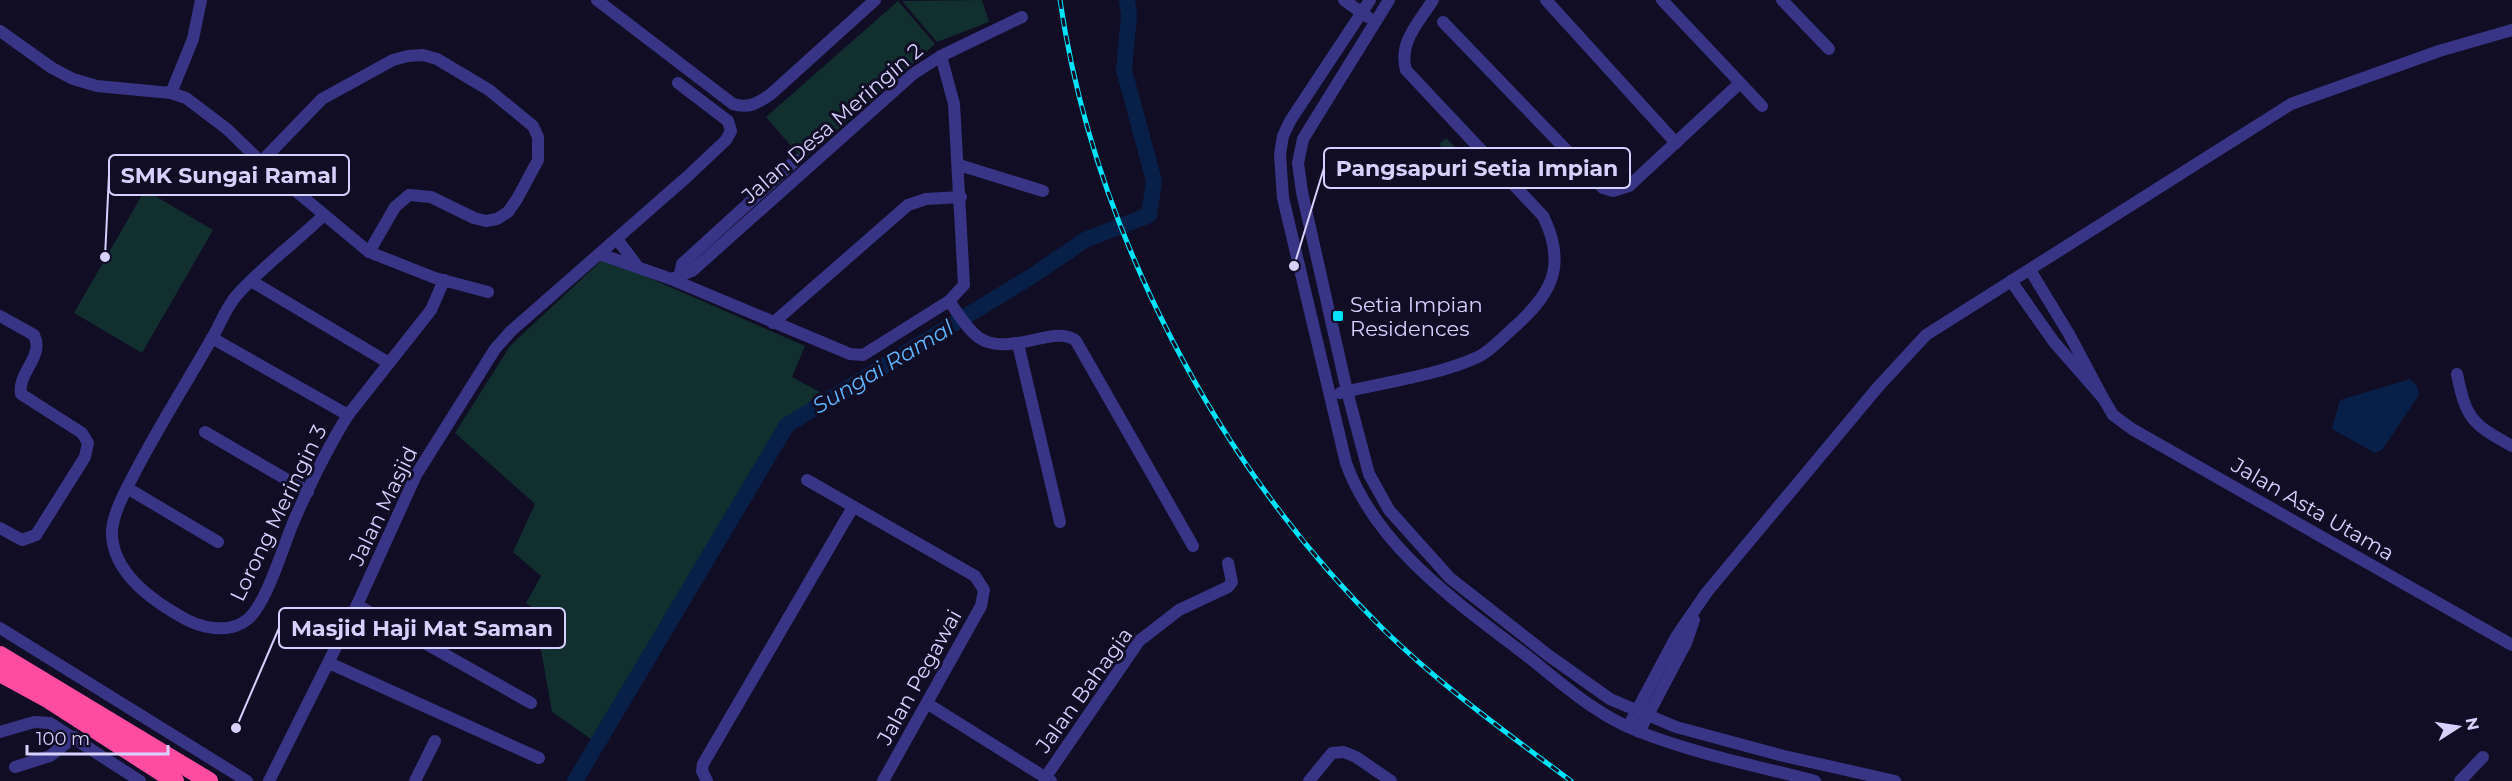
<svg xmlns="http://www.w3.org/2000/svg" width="2512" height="781" font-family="Montserrat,sans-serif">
	<rect width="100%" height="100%" fill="#110d25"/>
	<g fill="#102f2e">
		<polygon points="982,0 989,22 937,42 902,1"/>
		<polygon points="898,1 935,44 803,160 766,117"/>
		<polygon points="1446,138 1461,153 1453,160 1439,144"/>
		<polygon points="145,190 213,230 142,353 74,313"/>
		<polygon points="604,258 805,346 792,377 822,393 779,424 591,739 552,712 538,633 542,615 526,603 541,576 513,552 535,504 455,433 510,346"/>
	</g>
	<polygon fill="#082048" points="2410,379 2417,386 2419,395 2382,450 2375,453 2332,429 2340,400"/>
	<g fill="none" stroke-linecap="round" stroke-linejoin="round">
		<polyline stroke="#082048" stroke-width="16" points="575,781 787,425 1032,276 1085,240 1149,215 1154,181 1124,70 1129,15 1127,0"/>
		<g stroke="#383587" stroke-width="12">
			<path d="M 597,0 L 733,104 C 749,109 758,103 771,94 L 875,0"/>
			<polyline points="1344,0 1368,17"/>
			<path d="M 1370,0 L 1290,121 L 1283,136 L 1280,154 L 1283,198 L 1346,463 C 1377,549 1461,605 1531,659 C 1566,687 1598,716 1640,732 C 1696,754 1757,766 1815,781"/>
			<polyline points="1389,0 1303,139 1298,163 1302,192 1347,391 1369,474 1389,510 1450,578 1548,655 1610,699 1676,727 1784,756 1895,781"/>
			<polyline points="1546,0 1676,143"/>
			<polyline points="1662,0 1762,106"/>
			<polyline points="1782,0 1829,49"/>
			<polyline points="1443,22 1603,188 1613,191 1629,186 1740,83"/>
			<polyline points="0,31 52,68 73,79 97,86 171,93 186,98 227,129 261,162 369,252 435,278 488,292"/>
			<polyline points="171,93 193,39 201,0"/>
			<polyline points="261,162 322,99 393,60 408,56 423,55 437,59 489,90 533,126 538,137 538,160 517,199 508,212 497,219 486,221 474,218 431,197 409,195 395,207 369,252"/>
			<polyline points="959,165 1043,191"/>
			<path d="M 324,215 C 296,242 263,266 237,295 C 226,307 220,325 212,338 C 186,384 157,429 133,476 C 125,492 113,513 112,531 C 111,570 150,599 180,616 C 199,628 229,635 248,619 C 268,602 284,542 296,516 C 311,482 328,447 348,415 L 431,310 L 444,280"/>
			<polyline points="617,239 638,267"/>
			<polyline points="600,254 671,279 850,354 863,355 949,301 964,285 954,104 941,56"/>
			<polyline points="680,274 682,264 796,160"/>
			<polyline points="671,279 692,271 913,74 941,56 1022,17"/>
			<polyline points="251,281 389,363"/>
			<polyline points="2011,281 2054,342 2103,398 2069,334 2030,270"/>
			<path d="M 949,301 C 958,313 966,328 978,337 C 1008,359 1056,323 1076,341 L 1193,546"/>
			<path d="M 0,316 L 34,335 C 45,356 17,373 21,394 L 82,433 L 88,443 L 85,457 L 36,535 L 22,540 L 0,528"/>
			<polyline points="773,323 908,205 926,199 961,197"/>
			<polyline points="212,338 348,415"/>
			<polyline points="1018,344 1060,522"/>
			<path d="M 2457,374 C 2466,419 2472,424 2512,446"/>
			<path d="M 1340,393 C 1385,382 1436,376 1478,357 C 1490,351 1500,340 1510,331 C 1549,297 1569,268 1543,216 L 1406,70 C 1398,43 1419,22 1433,0"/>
			<polyline points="2103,398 2113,415 2132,429 2512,645"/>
			<polyline points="205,432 308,492"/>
			<polyline points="807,480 975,576 984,590 981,606 883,781"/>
			<polyline points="127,488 218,542"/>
			<polyline points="357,605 531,703"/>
			<polyline points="0,628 247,781"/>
			<polyline points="329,663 539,758"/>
			<polyline points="928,704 1051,781"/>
			<polyline points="1628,727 1676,637 1707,592 1878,387 1926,335 2291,104 2439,51 2512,30"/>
			<polyline points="0,732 34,722 50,723 140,781"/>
			<polyline points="1639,732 1686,643 1694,620"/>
			<polyline points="15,767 50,756 74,737"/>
			<polyline points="1045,778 1139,641 1179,610 1228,587 1232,582 1228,563"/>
			<polyline points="269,781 357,605 416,475 495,349 511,331 688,176 726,140 731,131 728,121 678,83"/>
			<polyline points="415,781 435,741"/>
			<polyline points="707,781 702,771 703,764 853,507"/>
			<polyline points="1309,781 1332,753 1344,752 1356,757 1391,781"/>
			<polyline points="2460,781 2483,757"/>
		</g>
		<g stroke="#ff4ca2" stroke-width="18">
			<polyline points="0,655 209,781"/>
			<polyline points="0,673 46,698 175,781"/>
		</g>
		<defs>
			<path id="rail" d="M 1060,0 C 1094,231 1217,465 1383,629 C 1440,685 1507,733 1571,781"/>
		</defs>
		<use href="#rail" stroke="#00e3fc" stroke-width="5"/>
		<use href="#rail" stroke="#110d25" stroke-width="3" stroke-dasharray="9" stroke-linecap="butt"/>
	</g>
	<rect fill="#00e3fc" stroke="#110d25" stroke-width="2" x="1332" y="310" width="12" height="12" rx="3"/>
	<g text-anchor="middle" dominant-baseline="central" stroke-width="6" stroke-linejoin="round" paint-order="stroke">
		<g font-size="21" fill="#d6d1ff" stroke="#110d25">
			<text transform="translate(832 123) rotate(-41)">Jalan Desa Meringin 2</text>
			<text transform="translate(383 506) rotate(-64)">Jalan Masjid</text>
			<text transform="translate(2313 509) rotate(30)">Jalan Asta Utama</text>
			<text transform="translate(278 513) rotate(-64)">Lorong Meringin 3</text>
			<text transform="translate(919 677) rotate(-61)">Jalan Pegawai</text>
			<text transform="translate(1084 690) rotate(-54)">Jalan Bahagia</text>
		</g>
		<g font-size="21" fill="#d6d1ff" stroke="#110d25" text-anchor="start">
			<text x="1350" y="304">Setia Impian<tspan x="1350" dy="24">Residences</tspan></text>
		</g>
		<g font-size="22" font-style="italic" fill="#5fb5ff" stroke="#110d25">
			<text transform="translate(883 367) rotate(-31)">Sungai Ramal</text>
		</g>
	</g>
	<path fill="none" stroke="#d6d1ff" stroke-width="2" d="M1294 266L1324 168M105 257L109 175M236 728L279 628"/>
	<g fill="#d6d1ff" stroke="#110d25" stroke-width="2">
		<circle cx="1294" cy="266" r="6"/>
		<circle cx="105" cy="257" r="6"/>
		<circle cx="236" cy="728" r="6"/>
	</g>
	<g fill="#110d25" stroke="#d6d1ff" stroke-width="2">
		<rect x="1324" y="148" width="306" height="40" rx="6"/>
		<rect x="109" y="155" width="240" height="40" rx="6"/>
		<rect x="279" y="608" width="286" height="40" rx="6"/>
	</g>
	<g font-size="22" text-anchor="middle" font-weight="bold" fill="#d6d1ff">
		<text x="1477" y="176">Pangsapuri Setia Impian</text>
		<text x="229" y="183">SMK Sungai Ramal</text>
		<text x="422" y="636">Masjid Haji Mat Saman</text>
	</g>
	<g transform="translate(2458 727) rotate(78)" stroke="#110d25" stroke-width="4.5" paint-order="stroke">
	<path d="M0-4.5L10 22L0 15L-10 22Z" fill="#d6d1ff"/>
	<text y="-9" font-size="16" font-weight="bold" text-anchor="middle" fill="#d6d1ff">N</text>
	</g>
	<path d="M27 745v9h141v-9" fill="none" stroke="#d6d1ff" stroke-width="3"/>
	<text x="36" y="745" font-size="18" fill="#d6d1ff" stroke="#110d25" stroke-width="4.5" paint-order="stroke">100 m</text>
</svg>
